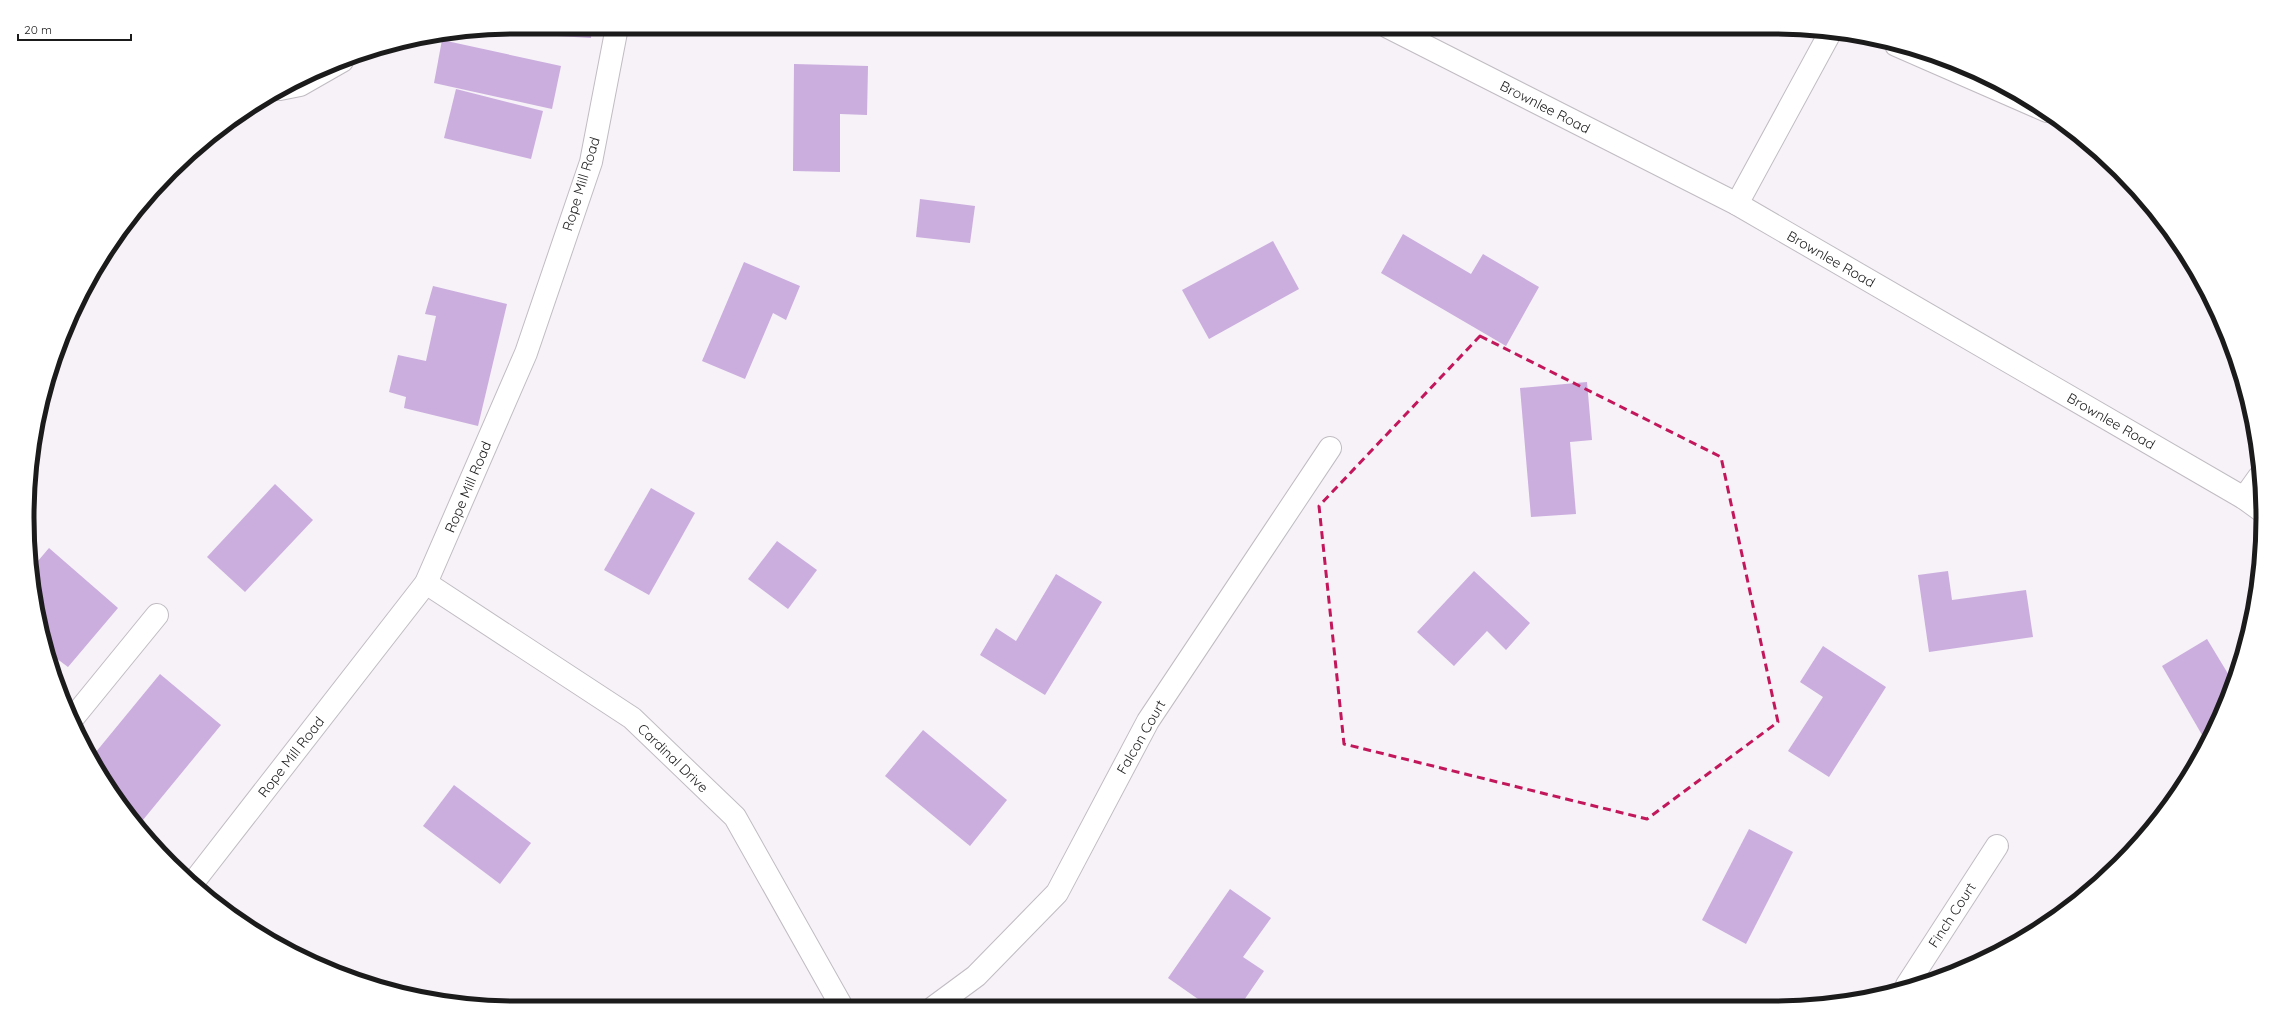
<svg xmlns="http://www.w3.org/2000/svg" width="2290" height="1035" font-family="Quicksand,sans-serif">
	<rect width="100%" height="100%" fill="#f6f2f8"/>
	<g fill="#cbadde">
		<polygon points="518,27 592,27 591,38 493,32 494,29"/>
		<polygon points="442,40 561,66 552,109 434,83"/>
		<polygon points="794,64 868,66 867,115 840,114 840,172 793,171"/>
		<polygon points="456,89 543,111 531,159 444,138"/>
		<polygon points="920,199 975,206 970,243 916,237"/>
		<polygon points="1403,234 1471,274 1483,254 1539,287 1506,346 1381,273"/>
		<polygon points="1273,241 1299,289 1209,339 1182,290"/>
		<polygon points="744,262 800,286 786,320 773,313 745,379 702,361"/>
		<polygon points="433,286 507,304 478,426 404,408 406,397 389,392 398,355 426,361 436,316 425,314"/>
		<polygon points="1587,382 1592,440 1570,442 1576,514 1531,517 1520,388"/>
		<polygon points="275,484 313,520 245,592 207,557"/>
		<polygon points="651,488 695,513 649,595 604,570"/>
		<polygon points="777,541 817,570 788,609 748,579"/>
		<polygon points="49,548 118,608 68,667 56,658 50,665 36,613 32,568"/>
		<polygon points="1474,571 1530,623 1506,650 1487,631 1454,666 1417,632"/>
		<polygon points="1948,571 1952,600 2026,590 2033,637 1929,652 1918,575"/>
		<polygon points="1056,574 1102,602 1045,695 980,655 996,628 1016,641"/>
		<polygon points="2207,639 2233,682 2226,705 2205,740 2162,666"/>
		<polygon points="1823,646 1886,687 1829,777 1788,751 1823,697 1800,682"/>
		<polygon points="160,674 221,725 138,826 91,758"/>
		<polygon points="923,730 1007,800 970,846 885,776"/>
		<polygon points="454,785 531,843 500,884 423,826"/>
		<polygon points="1749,829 1793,852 1746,944 1702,920"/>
		<polygon points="1230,889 1271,918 1243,957 1264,971 1240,1006 1208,1006 1168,978"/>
	</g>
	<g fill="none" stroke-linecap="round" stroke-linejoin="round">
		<defs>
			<g id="minor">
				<polyline points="1388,27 1737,204 2244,498 2262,511"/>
				<polyline points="1896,45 2047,111"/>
				<polyline points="280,89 300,85 342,61"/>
				<polyline points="1737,204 1830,33"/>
				<polyline points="2244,498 2259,477"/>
				<polyline points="426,583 632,718 735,817 842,1007"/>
				<polyline points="73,718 157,615"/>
				<polyline points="192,884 426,583 526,353 591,162 617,27"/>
				<polyline points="1907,985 1997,846"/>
				<polyline points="934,1007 976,976 1057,893 1148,721 1330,448"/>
			</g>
		</defs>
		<use href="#minor" stroke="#c0bcc2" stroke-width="24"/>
		<use href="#minor" stroke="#fff" stroke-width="22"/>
	</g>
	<path fill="none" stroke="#c2185b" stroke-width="3" stroke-dasharray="8 5" stroke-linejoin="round" d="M 1480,336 L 1721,457 L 1778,722 L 1647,819 L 1344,744 L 1319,506 Z"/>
	<g text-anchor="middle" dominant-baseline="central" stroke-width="3" stroke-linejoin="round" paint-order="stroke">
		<g font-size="14" fill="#1c1b1c" stroke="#fff">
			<text transform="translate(1545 107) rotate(27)">Brownlee Road</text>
			<text transform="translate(581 184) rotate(-73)">Rope Mill Road</text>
			<text transform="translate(1831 259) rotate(30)">Brownlee Road</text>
			<text transform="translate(2111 421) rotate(30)">Brownlee Road</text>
			<text transform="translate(468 487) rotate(-67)">Rope Mill Road</text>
			<text transform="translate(1141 737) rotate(-60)">Falcon Court</text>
			<text transform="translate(291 757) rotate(-52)">Rope Mill Road</text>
			<text transform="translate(673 758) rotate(44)">Cardinal Drive</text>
			<text transform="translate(1952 915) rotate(-57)">Finch Court</text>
		</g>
	</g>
	<path d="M0 0H2290V1035H0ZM517 34H1773A483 483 0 0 1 2256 517V518A483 483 0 0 1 1773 1001H517A483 483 0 0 1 34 518V517A483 483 0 0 1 517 34Z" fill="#fff" fill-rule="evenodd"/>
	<path fill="none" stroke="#1c1b1c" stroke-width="5" d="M517 34H1773A483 483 0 0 1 2256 517V518A483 483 0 0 1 1773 1001H517A483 483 0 0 1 34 518V517A483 483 0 0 1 517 34Z"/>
	<path d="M18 34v6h113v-6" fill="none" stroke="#1c1b1c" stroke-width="2"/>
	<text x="24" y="34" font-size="12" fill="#1c1b1c" stroke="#ffffff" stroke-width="3" paint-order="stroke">20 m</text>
</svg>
